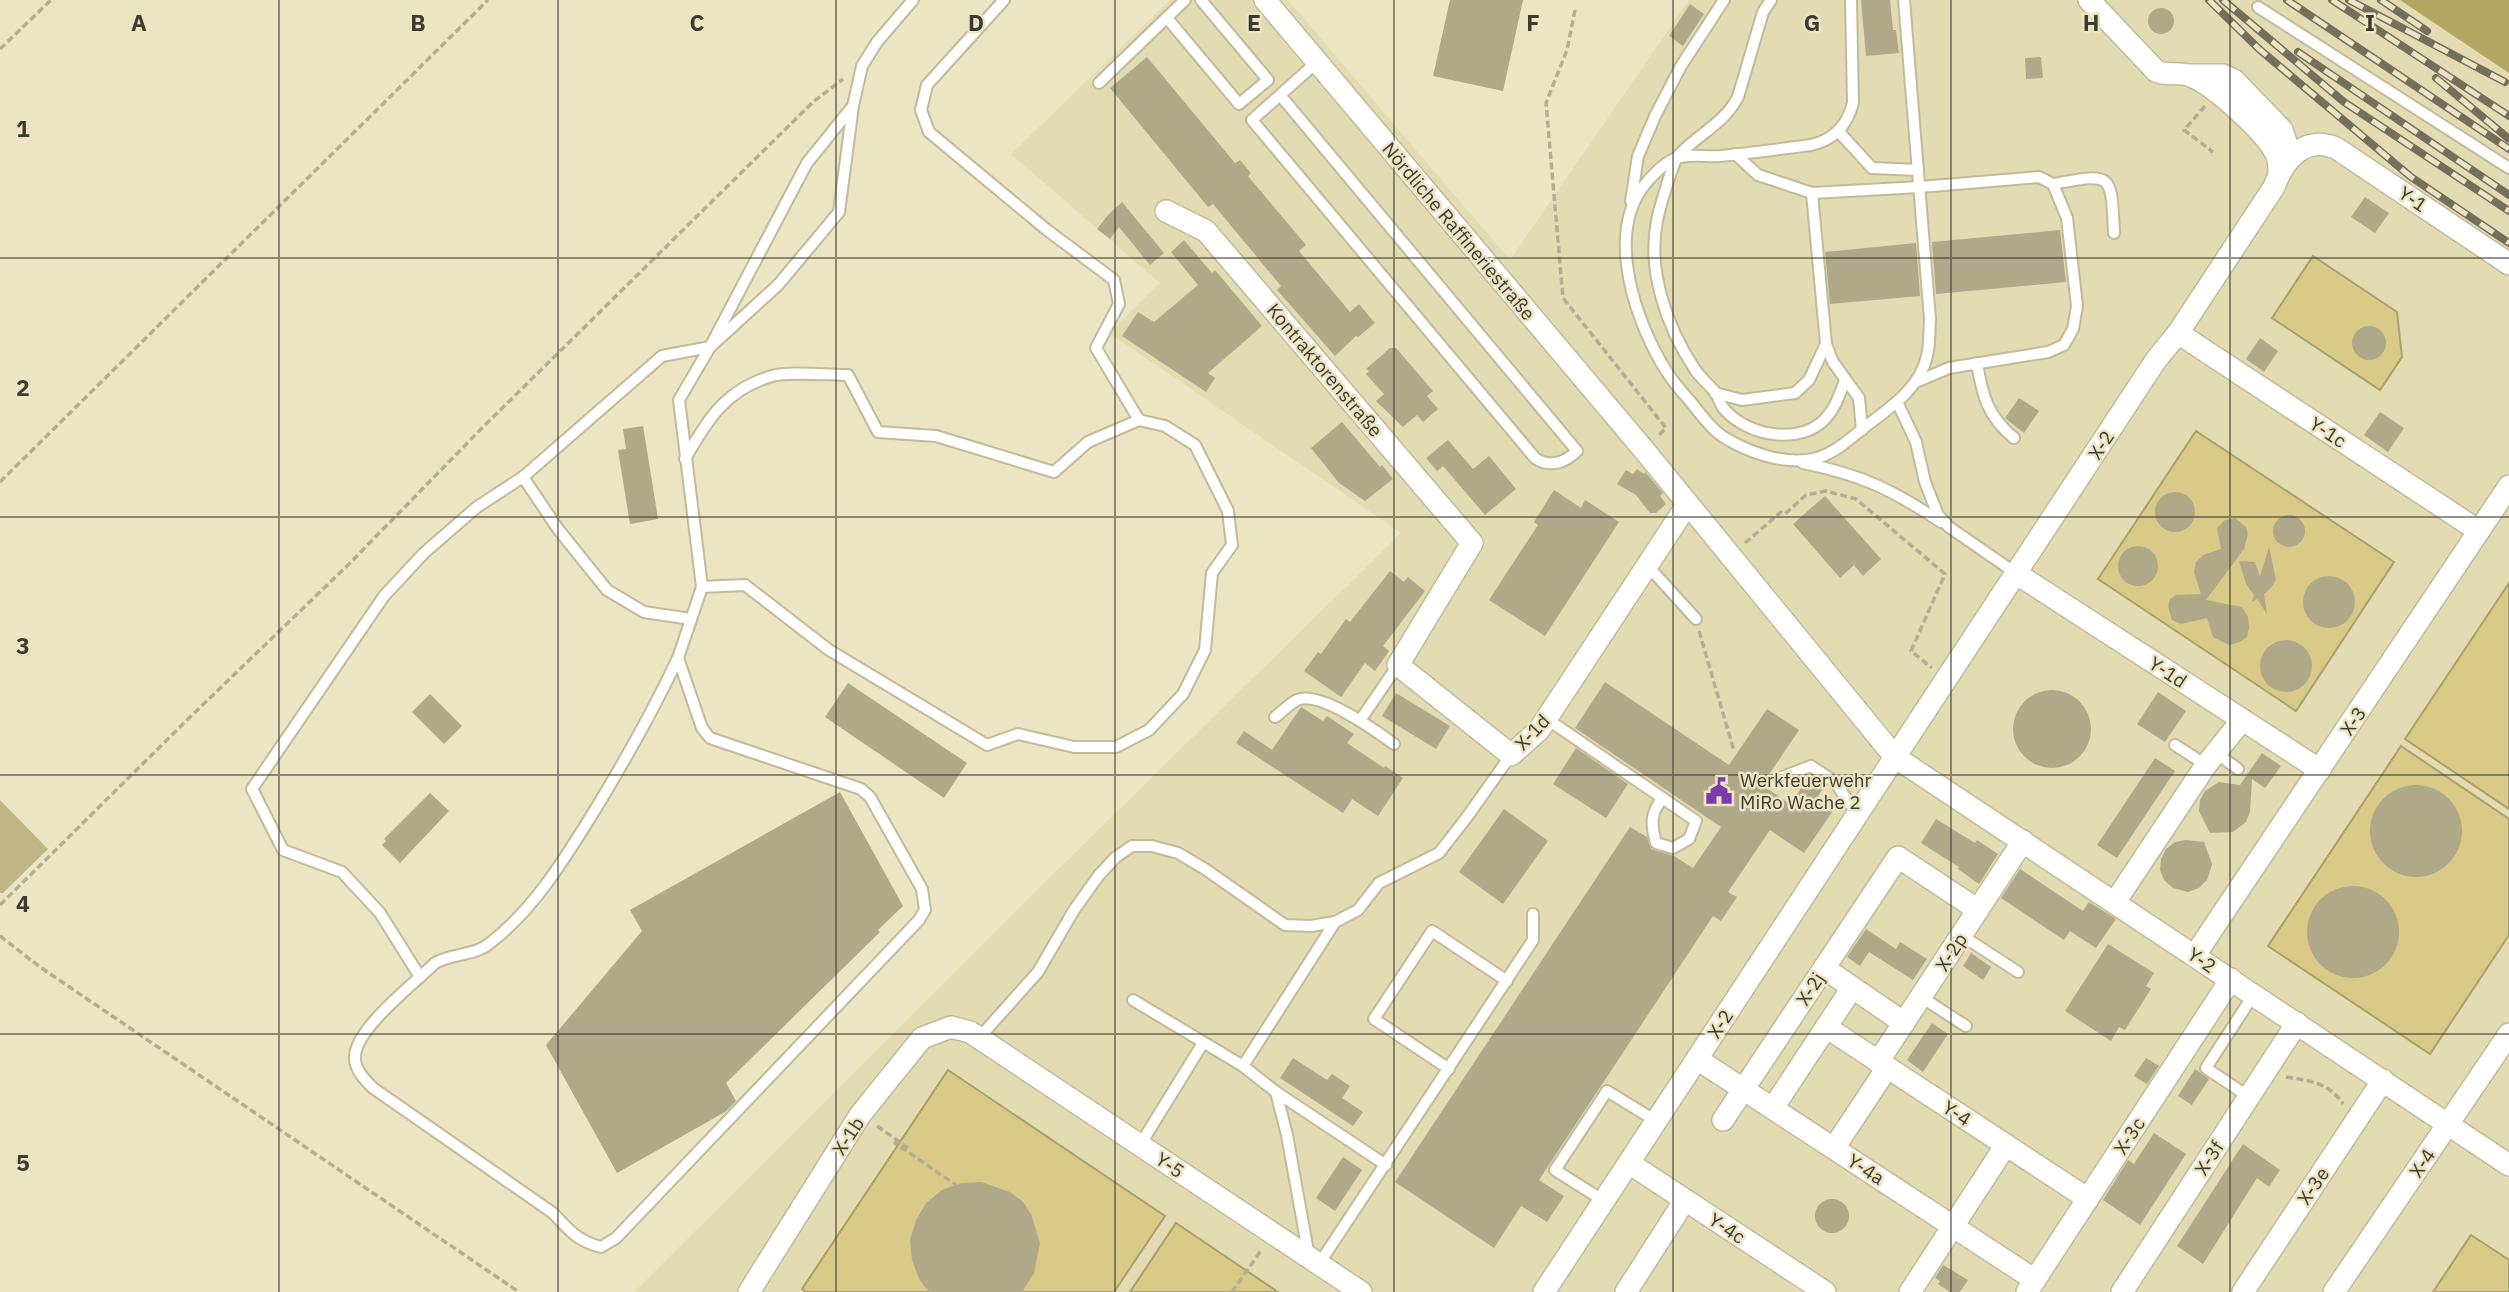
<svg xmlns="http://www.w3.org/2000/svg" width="2509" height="1292" font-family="'IBM Plex Sans',sans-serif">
	<rect width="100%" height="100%" fill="#ece5c4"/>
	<polygon fill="#e3dbb2" points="1170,0 1288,0 1510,260 1689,0 2400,0 2509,73 2509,1292 634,1292 1034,893 1401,533 1109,333 1160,283 1011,154"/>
	<polygon fill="#c0b685" points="0,800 48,849 3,893 0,893"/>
	<polygon fill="#b2a461" points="2400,0 2509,0 2509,73"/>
	<g fill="#d9cb87" stroke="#aaa06c" stroke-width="2">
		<polygon points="2313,256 2397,312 2402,357 2380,390 2272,318"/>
		<polygon points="2196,431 2394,562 2296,711 2098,579"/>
		<polygon points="2509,583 2509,809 2405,739"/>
		<polygon points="2401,746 2509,819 2509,935 2430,1054 2268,946"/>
		<polygon points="948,1070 1165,1216 1114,1292 806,1292 802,1289"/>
		<polygon points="1176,1223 1278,1292 1130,1292"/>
		<polygon points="2471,1235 2509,1260 2509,1292 2433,1292"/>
	</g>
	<g fill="#afa989">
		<polygon points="1450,0 1523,0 1503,91 1433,76"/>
		<polygon points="1861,0 1890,0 1893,30 1896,30 1899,53 1866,56"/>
		<polygon points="1690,4 1704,14 1683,46 1669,36"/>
		<circle cx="2161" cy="21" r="13"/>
		<polygon points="1147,57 1235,163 1240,160 1251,173 1248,176 1306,245 1299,251 1350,312 1359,304 1375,323 1358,337 1356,336 1335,356 1277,290 1281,286 1213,204 1208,207 1110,88"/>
		<polygon points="2041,57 2043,78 2026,79 2025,58"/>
		<polygon points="2365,197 2389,213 2375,233 2351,217"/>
		<polygon points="1122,202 1164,253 1150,265 1119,227 1110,239 1097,229 1108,215"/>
		<polygon points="2060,230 2066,282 1936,294 1932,242"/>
		<polygon points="1184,240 1212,273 1215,270 1262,326 1208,373 1215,378 1206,392 1122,336 1138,312 1154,322 1198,285 1171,252"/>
		<polygon points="1916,243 1920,296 1830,304 1825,252"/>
		<circle cx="2369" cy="343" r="17"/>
		<polygon points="2260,338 2278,351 2264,372 2246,359"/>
		<polygon points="1390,348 1396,348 1433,391 1427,396 1438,409 1423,422 1417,415 1403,427 1376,401 1384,394 1366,374 1369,371 1366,369"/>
		<polygon points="2019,398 2039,411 2024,433 2005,418"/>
		<polygon points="2380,412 2404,428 2388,452 2364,435"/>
		<polygon points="1342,422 1380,467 1382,465 1393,479 1365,501 1339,483 1311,448"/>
		<polygon points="643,426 658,519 630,524 618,450 626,449 623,429"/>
		<polygon points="1448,440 1473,469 1489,456 1516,489 1485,515 1443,466 1437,471 1426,458"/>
		<polygon points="1637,469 1644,474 1645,472 1663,493 1660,496 1666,504 1656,513 1650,513 1636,495 1617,484 1626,470 1633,474"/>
		<polygon points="1554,490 1581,508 1585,500 1619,522 1545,636 1489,600 1538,525 1534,522"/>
		<circle cx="2175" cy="512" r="20"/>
		<polygon points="1825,496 1881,559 1863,576 1854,565 1840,578 1793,524"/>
		<circle cx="2289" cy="531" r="16"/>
		<polygon points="2235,518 2246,527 2248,534 2244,549 2206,600 2242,607 2248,617 2249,628 2247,637 2240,642 2229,645 2213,637 2207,618 2181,624 2172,620 2168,606 2170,599 2176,595 2201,594 2194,572 2196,562 2203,555 2221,549 2217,528 2225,520"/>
		<circle cx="2138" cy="566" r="20"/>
		<polygon points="2269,547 2276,580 2271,588 2264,594 2267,614 2257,599 2252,602 2254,595 2246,584 2239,561 2255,562 2260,577"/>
		<polygon points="1390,571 1404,582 1408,577 1425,591 1383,646 1389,651 1375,671 1365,663 1341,697 1304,671 1318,652 1321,654 1346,619 1350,622"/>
		<circle cx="2329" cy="602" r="26"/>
		<circle cx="2286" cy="666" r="26"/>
		<polygon points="1605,682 1729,765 1767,709 1799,730 1762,785 1790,804 1807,780 1822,790 1818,796 1835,808 1804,853 1770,830 1728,892 1737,897 1721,921 1713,916 1539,1180 1564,1196 1547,1222 1521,1206 1494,1248 1395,1182 1630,827 1647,837 1651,849 1674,856 1693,868 1721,827 1575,728"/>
		<polygon points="848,683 967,763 944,798 825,717"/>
		<circle cx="2052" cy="729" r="39"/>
		<polygon points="2158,692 2186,711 2165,742 2137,724"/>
		<polygon points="1396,693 1450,726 1436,749 1382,716"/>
		<polygon points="430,694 462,726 444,744 412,712"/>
		<polygon points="1301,707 1323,721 1327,716 1354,734 1347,743 1384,768 1385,766 1403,778 1378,816 1352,799 1343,813 1236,743 1244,731 1272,750"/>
		<polygon points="1576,748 1628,784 1606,818 1553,784"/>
		<polygon points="2262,753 2281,766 2265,788 2252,779 2250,812 2246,822 2233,832 2210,833 2199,811 2200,800 2205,791 2219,782 2240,785"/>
		<polygon points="2155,758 2175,771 2117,858 2097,845"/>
		<circle cx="2416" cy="831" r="46"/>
		<polygon points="840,792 903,906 878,930 880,932 726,1083 736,1101 725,1112 617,1173 546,1045 642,931 630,910"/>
		<polygon points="430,793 449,811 400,863 382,845 386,841 384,839"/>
		<polygon points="1504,809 1548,841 1503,904 1459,872"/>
		<polygon points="1936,819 1975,843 1977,840 1998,854 1979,884 1958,869 1959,867 1921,843"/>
		<polygon points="2186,840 2204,842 2212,864 2207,880 2199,888 2188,892 2173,888 2164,880 2160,870 2161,859 2166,849 2175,842"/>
		<polygon points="2020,869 2083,911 2089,902 2116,919 2096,948 2070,931 2064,940 2001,898"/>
		<circle cx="2353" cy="932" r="46"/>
		<polygon points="1866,929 1896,949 1900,942 1927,959 1913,980 1869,952 1860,966 1847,957"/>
		<polygon points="2108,944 2154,973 2146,986 2151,989 2125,1030 2119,1027 2111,1041 2065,1011"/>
		<polygon points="1971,953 1991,967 1983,980 1963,966"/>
		<polygon points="1932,1023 1948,1034 1923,1072 1907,1060"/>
		<polygon points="1293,1058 1327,1080 1332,1074 1350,1086 1342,1098 1363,1112 1353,1126 1280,1078"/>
		<polygon points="2146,1058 2159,1066 2147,1084 2134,1076"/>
		<polygon points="2195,1069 2209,1079 2192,1105 2178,1096"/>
		<polygon points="2154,1133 2186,1154 2140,1225 2103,1200 2128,1160 2134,1164"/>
		<polygon points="2243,1144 2280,1170 2269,1187 2257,1178 2203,1264 2177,1246"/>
		<polygon points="1343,1157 1362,1170 1335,1211 1316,1198"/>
		<polygon points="981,1182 1010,1192 1023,1202 1031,1214 1040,1243 1034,1273 1022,1292 929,1292 919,1279 912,1260 910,1240 916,1220 926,1203 942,1190 961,1183"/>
		<circle cx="1832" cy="1216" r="17"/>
		<polygon points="1943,1265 1968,1280 1960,1292 1950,1292 1938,1284 1940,1281 1935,1278"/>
	</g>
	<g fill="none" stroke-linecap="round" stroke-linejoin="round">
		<defs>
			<g id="lane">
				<polyline points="1004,0 927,85 921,110 929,132 1047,230 1114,280 1119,304 1096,348 1139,420"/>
				<path d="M 1771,0 L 1763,12 L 1738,97 C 1724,124 1698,134 1678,156 C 1673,162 1659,210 1657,221 C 1647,271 1667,327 1694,368 C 1699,377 1708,383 1715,392 C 1719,398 1720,405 1725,410 C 1748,436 1801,446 1826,418 C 1836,407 1840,393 1845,380"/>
				<path d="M 1851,0 L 1853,103 C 1847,126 1834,140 1811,145 C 1781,149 1751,153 1721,156 C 1707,157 1687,153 1674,159 C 1663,164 1654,174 1646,183 C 1604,233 1636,324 1667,372 C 1673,382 1682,392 1690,401 C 1700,413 1709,427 1722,436 C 1747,452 1783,465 1813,459 C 1833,455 1850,439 1866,426 C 1891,407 1920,388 1927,356 C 1930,344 1929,331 1930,319 L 1904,0"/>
				<polyline points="2258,7 2509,168"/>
				<polyline points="1167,18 1239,104 1268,80 1201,0"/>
				<polyline points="1099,83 1185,0"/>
				<path d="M 1280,95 L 1577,451 C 1565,463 1549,468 1535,458 L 1252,120 L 1317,62"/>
				<polyline points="1839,132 1872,168 1918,170"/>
				<polyline points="1735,154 1758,175 1812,193 1920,187 2039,177 2053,184 2067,218 2077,306 2073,329 2064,345 2048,352 1949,368 1916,382"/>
				<path d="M 2053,184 C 2113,173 2111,172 2114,233"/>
				<polyline points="1812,193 1826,344 1833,362 1859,398 1862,430"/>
				<polyline points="1631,201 1638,156 1656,114 1681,66 1724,0"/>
				<path d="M 1977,363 C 1982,395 1988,417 2014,438"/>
				<polyline points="1715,393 1742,400 1795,393 1809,380 1826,344"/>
				<polyline points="1897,402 1916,442 1925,482 1938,515 1949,527 2017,574"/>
				<path d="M 685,459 C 707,420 726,389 772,376 C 787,371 830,375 848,375 L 878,432 L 936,436 L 1054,472 L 1088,442 L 1139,420 L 1165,426 L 1195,445 L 1228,511 L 1232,545 L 1212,573 L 1205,650 L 1183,694 L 1149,730 L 1116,747 L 1074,747 L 1018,734 L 987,745 L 829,650 L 745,585 L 702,587"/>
				<path d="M 1803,463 C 1862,475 1891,489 1941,522"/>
				<polyline points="523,477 558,529 607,590 644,612 691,619"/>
				<polyline points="1647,565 1696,619"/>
				<path d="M 678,658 C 652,713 622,766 590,818 C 562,863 532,911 490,943 C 475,956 452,953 435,963 C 414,984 357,1027 355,1056 C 354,1069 364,1079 373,1088 L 553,1213 C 569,1230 577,1241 601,1247 L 616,1238 L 919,920 L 925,910 L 922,889 L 870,797 L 861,789 L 710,738 L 702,728 L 678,658 L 702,587 L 679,400 L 710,347 L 807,163 L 853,106"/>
				<path d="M 1275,717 C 1282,712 1289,704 1297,700 C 1319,690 1375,730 1394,744"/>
				<polyline points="1361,719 1398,665"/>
				<path d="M 1547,719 L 1696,821 L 1689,839 L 1673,848 L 1656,843 C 1651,825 1650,813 1663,798"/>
				<polyline points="2175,745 2206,765"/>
				<polyline points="2216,753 2238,769"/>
				<polyline points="1772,781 1811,766 1835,782 1857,814"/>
				<polyline points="1961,935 2018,972"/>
				<polyline points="420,977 380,913 342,872 283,850 252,789 384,596 424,553 477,507 523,477 662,356 710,347 778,285 839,212 853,106 862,66 877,42 913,0"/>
				<polyline points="1921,997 1966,1026"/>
				<polyline points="1133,1000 1243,1066 1276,1092 1386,1165"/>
				<polyline points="979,1038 1038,972 1074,910 1099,875 1116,857 1132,846 1152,846 1178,853 1205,869 1285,925 1311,926 1335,922 1358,910 1379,883 1439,853 1467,817 1511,755"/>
				<polyline points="1243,1066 1335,922"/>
				<polyline points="1449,1069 1374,1019 1432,931 1507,981"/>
				<polyline points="1276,1092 1287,1135 1309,1257"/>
				<polyline points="2249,1097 2206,1068 2254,994"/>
				<polyline points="1140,1145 1203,1043"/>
				<polyline points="1604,1201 1555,1170 1607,1091 1656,1121"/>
				<polyline points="1319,1264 1533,940 1533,914"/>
			</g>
			<g id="street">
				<path d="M 1265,0 L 1644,450 L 1895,757 L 2156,360 L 2178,333 L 2274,187 C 2284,159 2305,135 2336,148 L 2509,264"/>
				<path d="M 2089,0 L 2156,71 C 2166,76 2178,72 2188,75 C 2211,82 2264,131 2275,152 C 2279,158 2279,166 2279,173"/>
				<polyline points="2191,75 2223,75 2234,80 2282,130 2287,145 2287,160"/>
				<polyline points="1166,211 1206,231 1472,543 1398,665 1511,755 1539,730 1687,505"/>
				<polyline points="2178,333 2479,531"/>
				<polyline points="2017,574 2320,770"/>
				<polyline points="2115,902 2206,765 2242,720"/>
				<polyline points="2195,955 2509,486"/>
				<polyline points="1824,968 1904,1023"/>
				<polyline points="1826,1027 2088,1199"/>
				<polyline points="1697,1059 2035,1280"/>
				<polyline points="1878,1062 2023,841"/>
				<polyline points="1773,1108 1852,988"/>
				<polyline points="1723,1120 1898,857 1978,910"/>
				<polyline points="1834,1148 1887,1068"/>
				<polyline points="1629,1163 1825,1292"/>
				<polyline points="749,1292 860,1115 922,1038 951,1027 970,1032 1361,1292"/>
				<polyline points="1544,1292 1895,757 2509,1165"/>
				<polyline points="1626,1292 1685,1200"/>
				<polyline points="1910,1292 2006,1145"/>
				<polyline points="2027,1292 2231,979"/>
				<polyline points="2122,1292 2297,1023"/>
				<polyline points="2243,1292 2383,1080"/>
				<polyline points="2334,1292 2509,1034"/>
			</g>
		</defs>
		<use href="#lane" stroke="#c1bb9a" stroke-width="14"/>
		<use href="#street" stroke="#c1bb9a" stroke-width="24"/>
		<g stroke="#b3ae93" stroke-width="3.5" stroke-dasharray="7 3.5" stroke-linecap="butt">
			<polyline points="1575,10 1567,50 1546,103 1563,298 1666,428 1658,436"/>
			<polyline points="0,49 51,0"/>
			<polyline points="2205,106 2184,130 2213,152"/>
			<polyline points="0,482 488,0"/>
			<polyline points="1745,543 1781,512 1785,514 1806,495 1826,491 1856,499 1945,574 1911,651 1932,668"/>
			<polyline points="1699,631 1734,751"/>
			<polyline points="0,905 185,722 350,563 480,430 813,102 843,79"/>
			<polyline points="0,936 40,967 519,1292"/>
			<path d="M 2286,1077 C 2309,1081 2329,1082 2343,1104"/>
			<polyline points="877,1126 908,1148"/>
			<polyline points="897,1140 895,1143 956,1185"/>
			<polyline points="1232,1292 1262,1249"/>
		</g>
		<use href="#lane" stroke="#fff" stroke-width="10"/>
		<use href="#street" stroke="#fff" stroke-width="21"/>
		<defs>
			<g id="rail">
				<polyline points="2209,0 2259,49 2411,177 2509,243"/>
				<polyline points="2223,0 2344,102 2509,211"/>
				<polyline points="2287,0 2509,149"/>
				<polyline points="2332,0 2509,116"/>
				<polyline points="2349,0 2505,82"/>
				<polyline points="2381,0 2427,31"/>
				<polyline points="2298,52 2509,195"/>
				<polyline points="2436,78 2509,139"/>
			</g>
		</defs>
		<use href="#rail" stroke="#736f5c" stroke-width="8"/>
		<use href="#rail" stroke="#ece5c4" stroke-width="5" stroke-dasharray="16" stroke-linecap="butt"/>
	</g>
	<path fill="none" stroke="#3d3b2d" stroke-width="2" stroke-opacity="0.55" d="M 279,0 L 279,1292M 558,0 L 558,1292M 836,0 L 836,1292M 1115,0 L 1115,1292M 1394,0 L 1394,1292M 1673,0 L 1673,1292M 1951,0 L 1951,1292M 2230,0 L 2230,1292M 0,258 L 2509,258M 0,517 L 2509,517M 0,775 L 2509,775M 0,1034 L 2509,1034"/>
	<defs>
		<symbol id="civic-bare" viewBox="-9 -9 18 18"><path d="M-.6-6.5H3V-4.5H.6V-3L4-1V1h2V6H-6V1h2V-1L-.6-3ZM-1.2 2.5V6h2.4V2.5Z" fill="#7d38ac" stroke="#ece5c4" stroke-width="2.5" paint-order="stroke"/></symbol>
	</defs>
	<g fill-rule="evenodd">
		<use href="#civic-bare" x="1700" y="772" width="38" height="38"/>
	</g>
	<g text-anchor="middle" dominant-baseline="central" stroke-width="5" stroke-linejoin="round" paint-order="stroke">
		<g font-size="19" fill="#3d3b2d" stroke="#ece5c4">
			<text transform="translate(2413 199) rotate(34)">Y-1</text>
			<text transform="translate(1459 231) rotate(50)">Nördliche Raffineriestraße</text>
			<text transform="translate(1325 370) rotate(50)">Kontraktorenstraße</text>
			<text transform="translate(2328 432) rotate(33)">Y-1c</text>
			<text transform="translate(2101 445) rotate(-57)">X-2</text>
			<text transform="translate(2168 672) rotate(33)">Y-1d</text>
			<text transform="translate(2353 721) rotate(-56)">X-3</text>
			<text transform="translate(1532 732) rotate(-47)">X-1d</text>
			<text transform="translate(1951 952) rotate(-57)">X-2p</text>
			<text transform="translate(2202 960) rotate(34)">Y-2</text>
			<text transform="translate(1810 989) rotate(-57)">X-2j</text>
			<text transform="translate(1720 1024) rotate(-57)">X-2</text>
			<text transform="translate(1957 1113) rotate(33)">Y-4</text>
			<text transform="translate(848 1136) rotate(-57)">X-1b</text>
			<text transform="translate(2129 1136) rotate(-57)">X-3c</text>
			<text transform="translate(2209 1158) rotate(-57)">X-3f</text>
			<text transform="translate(2422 1163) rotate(-56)">X-4</text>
			<text transform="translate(1170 1165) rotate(34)">Y-5</text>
			<text transform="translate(1866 1169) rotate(33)">Y-4a</text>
			<text transform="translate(2313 1186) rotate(-56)">X-3e</text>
			<text transform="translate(1727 1228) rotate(33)">Y-4c</text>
		</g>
		<g font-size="19" fill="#3d3b2d" stroke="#ece5c4" text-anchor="start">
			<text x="1740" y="780">Werkfeuerwehr<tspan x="1740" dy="22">MiRo Wache 2</tspan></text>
		</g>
	</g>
	<g font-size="23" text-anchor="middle" font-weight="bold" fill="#3d3b2d" stroke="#ece5c4" stroke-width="5" stroke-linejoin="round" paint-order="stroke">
		<text x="139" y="31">A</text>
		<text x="418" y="31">B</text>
		<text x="697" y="31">C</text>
		<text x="976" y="31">D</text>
		<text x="1254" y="31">E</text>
		<text x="1533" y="31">F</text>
		<text x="1812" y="31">G</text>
		<text x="2091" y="31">H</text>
		<text x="2370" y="31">I</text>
		<text x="23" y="137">1</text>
		<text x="23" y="396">2</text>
		<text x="23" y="654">3</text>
		<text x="23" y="912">4</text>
		<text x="23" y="1171">5</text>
	</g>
</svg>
